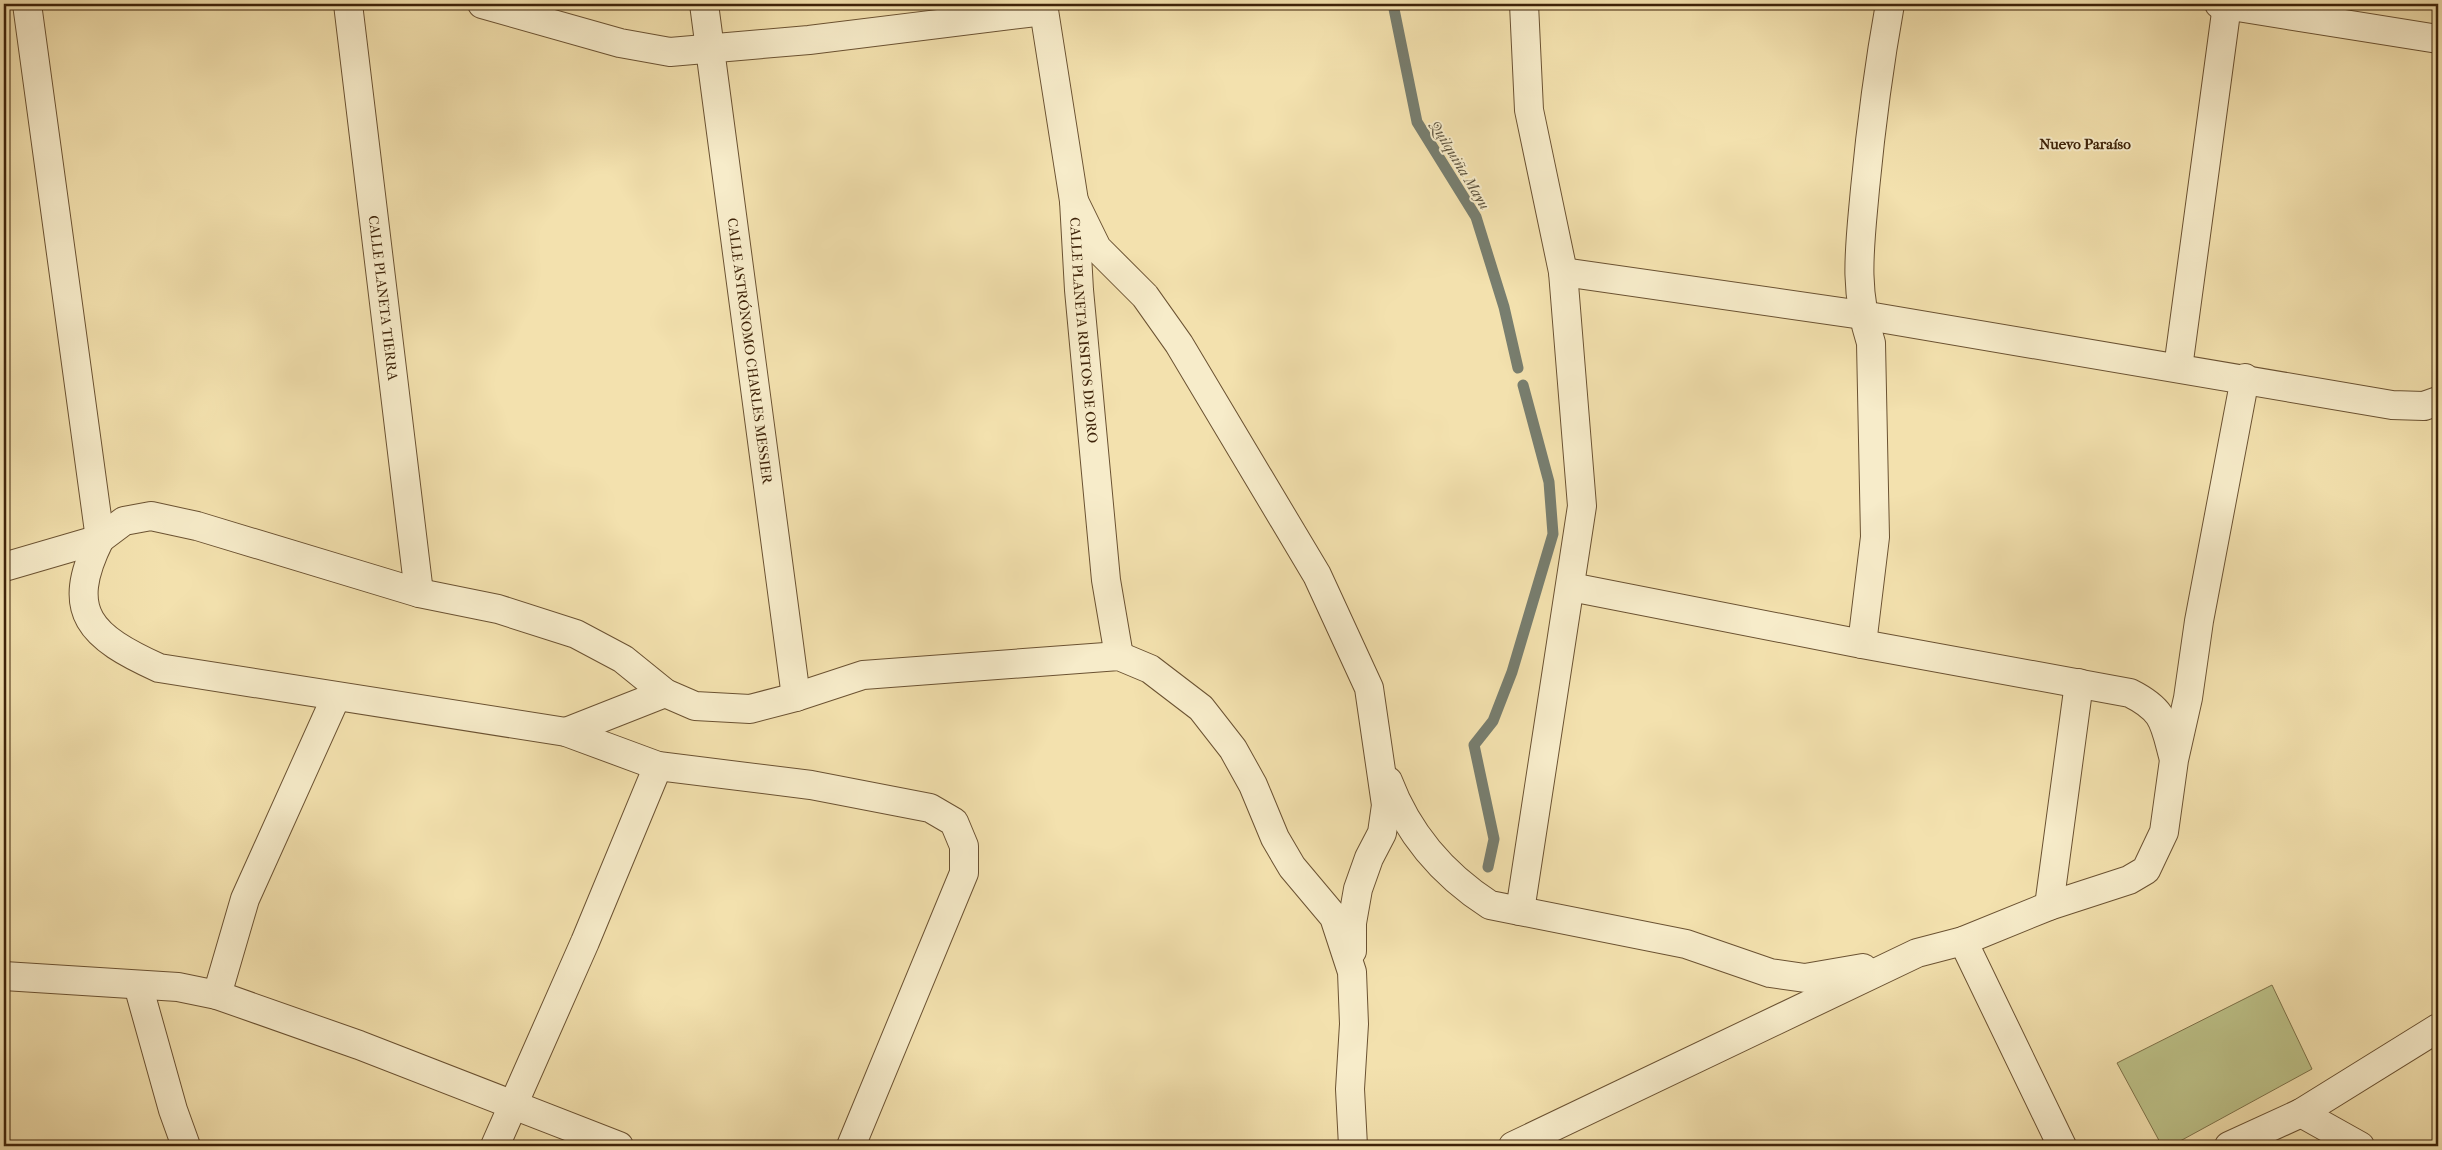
<svg xmlns="http://www.w3.org/2000/svg" width="2442" height="1150" font-family="'IM FELL French Canon',serif">
	<rect width="100%" height="100%" fill="#f3e1ae"/>
	<filter id="stains"><feTurbulence type="fractalNoise" baseFrequency=".004" numOctaves="4"/><feColorMatrix values="0 0 0 0 .2 0 0 0 0 .09 0 0 0 0 .02 0 0 0 .5 -.17"/></filter>
	<radialGradient id="worn" r=".72"><stop offset=".6" stop-color="#630" stop-opacity="0"/><stop offset="1" stop-color="#630" stop-opacity=".3"/></radialGradient>
	<polygon fill="#bdc289" stroke="#7e7249" points="2272,985 2312,1069 2171,1146 2162,1146 2117,1063"/>
	<g fill="none" stroke-linecap="round" stroke-linejoin="round">
		<g stroke="#787e6f" stroke-width="11">
			<polyline points="1393,4 1417,122 1476,217 1504,307 1518,368"/>
			<polyline points="1488,867 1494,839 1474,745 1493,721 1512,672 1553,534 1549,482 1523,385"/>
		</g>
		<defs>
			<g id="street">
				<path d="M 27,4 L 100,539 C 63,613 91,637 159,668 L 566,732 L 658,766 L 811,785 L 930,808 L 954,822 L 964,846 L 964,873 L 851,1146"/>
				<path id="s1" d="M 348,4 L 419,593"/>
				<polyline points="482,4 620,43 670,52 809,40 1044,11"/>
				<path id="s2" d="M 704,4 L 796,697"/>
				<path id="s3" d="M 1043,4 L 1074,201 L 1079,290 L 1106,580 L 1119,656"/>
				<polyline points="2219,4 2438,39"/>
				<polyline points="1074,201 1097,248 1145,296 1179,344 1317,575 1369,688 1386,805 1382,833 1369,858 1358,889 1352,923 1352,951"/>
				<polyline points="1563,272 1862,315 2392,405 2424,406 2438,401"/>
				<polyline points="2178,368 2227,5"/>
				<polyline points="4,567 100,539 124,521 151,516 197,526 419,593 498,609 576,634 623,659 665,693 695,706 750,709 796,697 863,675 1119,656 1150,669 1201,708 1233,749 1253,785 1275,838 1292,867 1334,917 1352,972 1354,1024 1350,1089 1353,1146"/>
				<path d="M 1571,587 L 1862,644 L 2130,693 C 2164,710 2164,722 2173,756"/>
				<path d="M 1862,644 L 1875,537 L 1871,343 C 1853,287 1860,246 1865,189 C 1871,126 1879,65 1890,4"/>
				<polyline points="566,732 665,693"/>
				<path d="M 1388,781 C 1408,834 1442,874 1490,905 L 1686,944 L 1770,973 L 1805,978 L 1863,968"/>
				<polyline points="2049,906 2079,683"/>
				<polyline points="1520,911 1582,506 1563,272 1529,110 1524,4"/>
				<polyline points="1963,941 2062,1146"/>
				<polyline points="4,976 178,987 217,995 359,1045 619,1146"/>
				<polyline points="138,985 173,1110 186,1146"/>
				<polyline points="217,995 245,899 336,697"/>
				<polyline points="2301,1113 2360,1146"/>
				<polyline points="495,1146 585,942 658,766"/>
				<polyline points="1513,1146 1917,953 1963,941 2049,906 2129,880 2146,870 2164,832 2174,760 2188,698 2199,621 2245,378"/>
				<polyline points="2229,1146 2301,1113 2438,1028"/>
			</g>
		</defs>
		<use href="#street" stroke="#6b5232" stroke-width="30"/>
		<use href="#street" stroke="#f7ecca" stroke-width="28"/>
	</g>
	<g text-anchor="middle" dominant-baseline="central" stroke-width="4" stroke-linejoin="round" paint-order="stroke">
		<g font-size="14" fill="#3e2309" stroke="#f7ecca">
			<text stroke="none"><textPath href="#s1" startOffset="296">CALLE PLANETA TIERRA</textPath></text>
			<text stroke="none"><textPath href="#s3" startOffset="329">CALLE PLANETA RISITOS DE ORO</textPath></text>
			<text stroke="none"><textPath href="#s2" startOffset="350">CALLE ASTRÓNOMO CHARLES MESSIER</textPath></text>
		</g>
		<g font-size="15" font-weight="bold" fill="#3e2309" stroke="#f7ecca">
			<text x="2085" y="144">Nuevo Paraíso</text>
		</g>
		<g font-size="15" font-style="italic" fill="#5b513c" stroke="#f7ecca">
			<text transform="translate(1460 165) rotate(59)">Quilquiña Mayu</text>
		</g>
	</g>
	<rect width="2442" height="1150" fill="none" stroke="#f3e1ae" stroke-width="20"/>
	<rect x="5" y="5" width="2432" height="1140" fill="none" stroke="#3e2309" stroke-width="2.5"/>
	<rect x="10" y="10" width="2422" height="1130" fill="none" stroke="#3e2309"/>
	<rect width="100%" height="100%" filter="url(#stains)"/>
	<rect width="100%" height="100%" fill="url(#worn)"/>
</svg>
